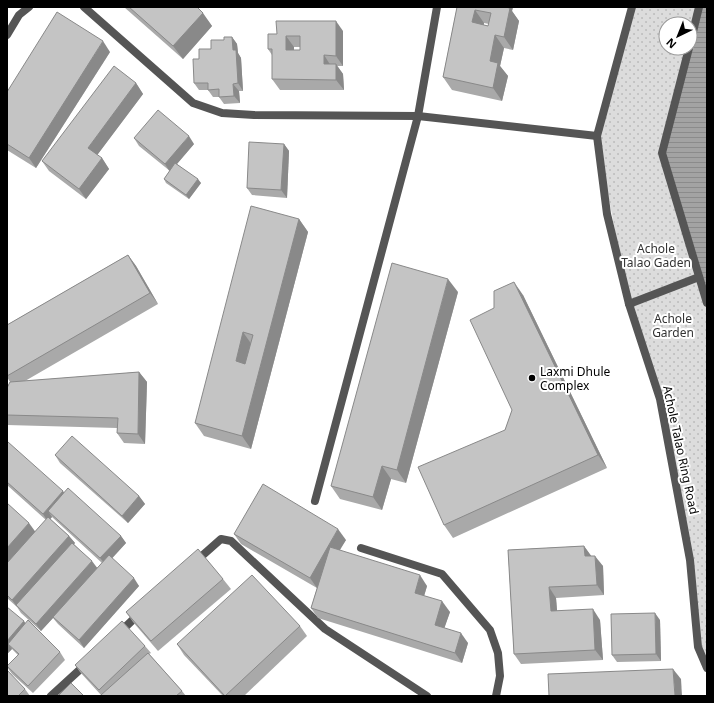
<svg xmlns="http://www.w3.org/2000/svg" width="714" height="703" font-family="'Noto Sans',sans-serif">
	<defs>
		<pattern id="grass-dots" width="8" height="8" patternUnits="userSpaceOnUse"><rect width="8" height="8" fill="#dcdcdc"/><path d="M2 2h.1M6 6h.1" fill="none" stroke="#bbb" stroke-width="1.8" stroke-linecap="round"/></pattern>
		<pattern id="water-rules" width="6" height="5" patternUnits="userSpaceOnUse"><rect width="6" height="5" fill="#a3a3a3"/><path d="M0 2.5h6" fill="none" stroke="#8b8b8b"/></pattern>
	</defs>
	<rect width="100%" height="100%" fill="#fff"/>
	<polygon fill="url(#grass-dots)" points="632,7 699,7 690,43 690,24 666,24 666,48 689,48 707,303 707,668 698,647 690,560 660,399 629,304 597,136"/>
	<polygon fill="url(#water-rules)" points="699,7 707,7 707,303 662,153"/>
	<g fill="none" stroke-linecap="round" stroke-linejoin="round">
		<g stroke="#555" stroke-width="8">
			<polyline points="690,44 699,7"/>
			<polyline points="689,48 662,153 707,303"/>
			<polyline points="629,304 699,277"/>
		</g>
		<g stroke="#555" stroke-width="8">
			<polyline points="84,7 193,103 222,113 254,115 418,116 315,501"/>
			<polyline points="437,7 418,116 597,136"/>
			<polyline points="632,7 597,136 607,214 629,304 660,399 690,560 698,647 707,668"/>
			<polyline points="7,35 19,15 29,7"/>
			<polyline points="361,548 442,574 490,630 498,653 500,676 496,696"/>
			<polyline points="195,562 221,539 231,541 325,629 427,696"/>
			<polyline points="119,633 140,613"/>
			<polyline points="51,696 86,664"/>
		</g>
	</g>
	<g fill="#a9a9a9" fill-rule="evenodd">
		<polygon points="124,7 197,7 212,26 183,59"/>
		<path d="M 457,7 L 513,7 L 512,11 L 519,21 L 513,50 L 504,48 L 500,66 L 508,76 L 502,101 L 452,90 L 443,77 ZM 484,23 L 489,24 L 488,26 L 484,25 Z"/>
		<path d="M 343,31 L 343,66 L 337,66 L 343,74 L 344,90 L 280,90 L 272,79 L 272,55 L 268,49 L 277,34 ZM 294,47 L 300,47 L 300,50 L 294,50 Z"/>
		<polygon points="232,37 237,44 238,53 241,58 243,91 239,91 240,103 224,104 219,97 213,97 208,90 199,90 194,83 199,59 224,40"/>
		<polygon points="110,52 36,168 7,150 7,92"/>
		<polygon points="136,83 143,94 97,155 102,158 109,169 86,199 49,171 42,161"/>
		<polygon points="134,138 194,144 177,164 201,183 189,199 166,183 164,179 170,171 139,146"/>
		<polygon points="284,144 289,151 287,198 252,195 247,188"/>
		<polygon points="299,219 308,232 251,449 204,436 195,423"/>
		<polygon points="128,255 136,266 158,304 25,381 139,372 147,382 145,444 124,443 117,433 117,428 7,425 7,388 10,382 7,377 7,325"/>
		<polygon points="458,292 406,483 391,479 382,510 340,499 331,486"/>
		<polygon points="523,295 607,468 453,538 444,525 505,430 512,410"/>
		<path d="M 7,443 L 64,493 L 121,536 L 126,543 L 112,558 L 139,586 L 84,648 L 58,624 L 53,618 L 41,631 L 21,613 L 17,607 L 7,598 L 7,503 L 35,532 L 46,520 L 7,485 ZM 52,517 L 102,563 L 97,568 L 74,544 L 75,543 L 69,536 L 50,519 Z"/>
		<polygon points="55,455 139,496 145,504 128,523 60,463"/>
		<polygon points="234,534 346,540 339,550 427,586 424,596 450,612 444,628 468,643 462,663 318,618 311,608 317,588 241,544"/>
		<polygon points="584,546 591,556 603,566 604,595 556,598 557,611 600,620 603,660 521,664 514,654 508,550"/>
		<polygon points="223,579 231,589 158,651 133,622 126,612"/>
		<polygon points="7,607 25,623 60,652 65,660 33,693 12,674 7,667 18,655 12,649 7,654"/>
		<polygon points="660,620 661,661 617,662 612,655"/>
		<polygon points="300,626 307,636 244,696 223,696 184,655 177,644"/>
		<polygon points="145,646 151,653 149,654 182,691 186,696 101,696 101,695 80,672 75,665"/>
		<polygon points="25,689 30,696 7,696"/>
	</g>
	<g fill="#898989">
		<polygon points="502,7 513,7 512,11 519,21 513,50 504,37"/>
		<polygon points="475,10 484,23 482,35 472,22"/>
		<polygon points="203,13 212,26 183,59 173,46"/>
		<polygon points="336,21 343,31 343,66 336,56"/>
		<polygon points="495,35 504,48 500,66 508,76 502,101 493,88 490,61"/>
		<polygon points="286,36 294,47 294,61 286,50"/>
		<polygon points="232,37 237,44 238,53 241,58 243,91 238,83 233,50"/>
		<polygon points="103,41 110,52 36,168 29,158"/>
		<polygon points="324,55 331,66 324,64"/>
		<polygon points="336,64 343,74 344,90 336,80"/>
		<polygon points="136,83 143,94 95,158 88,148"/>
		<polygon points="233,84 239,91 240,103 234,96"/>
		<polygon points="189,136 194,144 170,172 165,164"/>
		<polygon points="284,144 289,151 287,198 281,190"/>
		<polygon points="102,158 109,169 86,199 79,189"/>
		<polygon points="198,179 201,183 189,199 186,195"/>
		<polygon points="299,219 308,232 251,449 242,436"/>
		<polygon points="128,255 136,266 158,304 150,293"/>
		<polygon points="448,279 458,292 406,483 397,470"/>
		<polygon points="514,282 523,295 607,468 598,455"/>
		<polygon points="243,332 252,345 245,374 236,361"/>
		<polygon points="139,372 147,382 145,444 138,434"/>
		<polygon points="382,466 391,479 382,510 373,497"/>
		<polygon points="63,491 68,498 48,511 52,517 48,522 43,514"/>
		<polygon points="139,496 145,504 128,523 122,516"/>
		<polygon points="29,523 37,534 7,567 7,548"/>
		<polygon points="338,529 346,540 317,588 310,578"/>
		<polygon points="69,536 75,543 18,607 16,605 17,607 12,600"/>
		<polygon points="121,536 126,543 106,565 100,558"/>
		<polygon points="584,546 592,557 585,556"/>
		<polygon points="595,556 603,566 604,595 597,585"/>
		<polygon points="92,561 98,569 41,631 36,624"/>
		<polygon points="420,575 427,586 422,603 415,593"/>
		<polygon points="134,578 139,586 84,648 79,640"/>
		<polygon points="549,587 556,598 558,622 551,611"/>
		<polygon points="442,601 450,612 442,635 435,625"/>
		<polygon points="593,609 600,620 603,660 595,650"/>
		<polygon points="655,613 660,620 661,661 656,654"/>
		<polygon points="24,621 29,629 8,644 12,649 7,654 7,641"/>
		<polygon points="461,633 468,643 462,663 455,653"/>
		<polygon points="673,669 681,679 682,696 675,696"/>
	</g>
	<g fill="#c4c4c4" stroke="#898989" fill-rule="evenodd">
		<polygon points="129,7 197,7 203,13 173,46"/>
		<path d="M 457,7 L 505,7 L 510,8 L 504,37 L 495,35 L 490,61 L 498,63 L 493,88 L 443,77 ZM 475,10 L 491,13 L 488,26 L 472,22 Z"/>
		<polygon points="57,12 103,41 29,158 7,144 7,92"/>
		<path d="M 276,21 L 336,21 L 336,56 L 324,55 L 324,64 L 336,64 L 336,80 L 272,79 L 272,49 L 268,49 L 268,34 L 277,34 ZM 286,36 L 300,36 L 300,50 L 286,50 Z"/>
		<polygon points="224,37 232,37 233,50 236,50 238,83 233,84 234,96 219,97 219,89 208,90 208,83 194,83 193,59 199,59 199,49 211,49 211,40 224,40"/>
		<polygon points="114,66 136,83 88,148 102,158 79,189 42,161"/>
		<polygon points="158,110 189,136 165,164 134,138"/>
		<polygon points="249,142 284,144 281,190 247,188"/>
		<polygon points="175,163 198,179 186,195 164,179"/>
		<path d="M 251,206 L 299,219 L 242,436 L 195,423 ZM 243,332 L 253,335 L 245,364 L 236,361 Z"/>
		<polygon points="128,255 150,293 7,376 7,325"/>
		<polygon points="392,263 448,279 397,470 382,466 373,497 331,486"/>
		<polygon points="514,282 598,455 444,525 418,467 505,430 512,410 470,320 494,308 494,291"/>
		<polygon points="139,372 138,434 117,433 118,418 7,415 7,388 10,382"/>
		<polygon points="72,436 139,496 122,516 55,455"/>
		<polygon points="8,442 63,491 43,514 7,482 7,443"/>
		<polygon points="263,484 338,529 310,578 234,534"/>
		<polygon points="68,488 121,536 100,558 48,511"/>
		<polygon points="7,503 29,523 7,548"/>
		<polygon points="48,517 69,536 12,600 7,595 7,563"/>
		<polygon points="72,543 92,561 36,624 16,605"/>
		<polygon points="584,546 585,556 595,556 597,585 549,587 551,611 593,609 595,650 514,654 508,550"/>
		<polygon points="330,547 420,575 415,593 442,601 435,625 461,633 455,653 311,608"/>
		<polygon points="198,549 223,579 151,641 126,612"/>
		<polygon points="109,555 134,578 79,640 53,617"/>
		<polygon points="252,575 300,626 225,696 177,644"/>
		<polygon points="7,607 24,621 7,641"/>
		<polygon points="655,613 656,654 612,655 611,614"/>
		<polygon points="28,620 60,652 28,686 7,666 19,654 8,644"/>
		<polygon points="122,621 145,646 99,690 75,665"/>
		<polygon points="148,653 182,691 176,696 101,696 101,695"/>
		<polygon points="673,669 675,696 549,696 548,674"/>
		<polygon points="7,670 25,689 18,696 7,696"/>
		<polygon points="71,683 84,696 58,696"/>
	</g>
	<circle fill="#000" stroke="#fff" stroke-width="1.5" cx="532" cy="378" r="4"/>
	<g text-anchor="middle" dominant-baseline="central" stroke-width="4" stroke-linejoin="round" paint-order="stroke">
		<g font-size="12" fill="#333" stroke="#fff">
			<text x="656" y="248">Achole<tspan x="656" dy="14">Talao Gaden</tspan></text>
			<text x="673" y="318">Achole<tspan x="673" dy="14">Garden</tspan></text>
		</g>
		<g font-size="12" fill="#000" stroke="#fff" text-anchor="start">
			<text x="540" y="371">Laxmi Dhule<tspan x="540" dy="14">Complex</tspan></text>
		</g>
		<g font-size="12" fill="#000" stroke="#fff">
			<text transform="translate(681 450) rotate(78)">Achole Talao Ring Road</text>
		</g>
	</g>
	<rect width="714" height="703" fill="none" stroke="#000000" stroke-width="16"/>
	<g transform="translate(678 36) rotate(223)"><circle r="19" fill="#ffffff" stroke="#999999"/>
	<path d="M0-3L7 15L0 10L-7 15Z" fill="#000000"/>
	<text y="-6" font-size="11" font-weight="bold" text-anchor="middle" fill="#000000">N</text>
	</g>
</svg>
